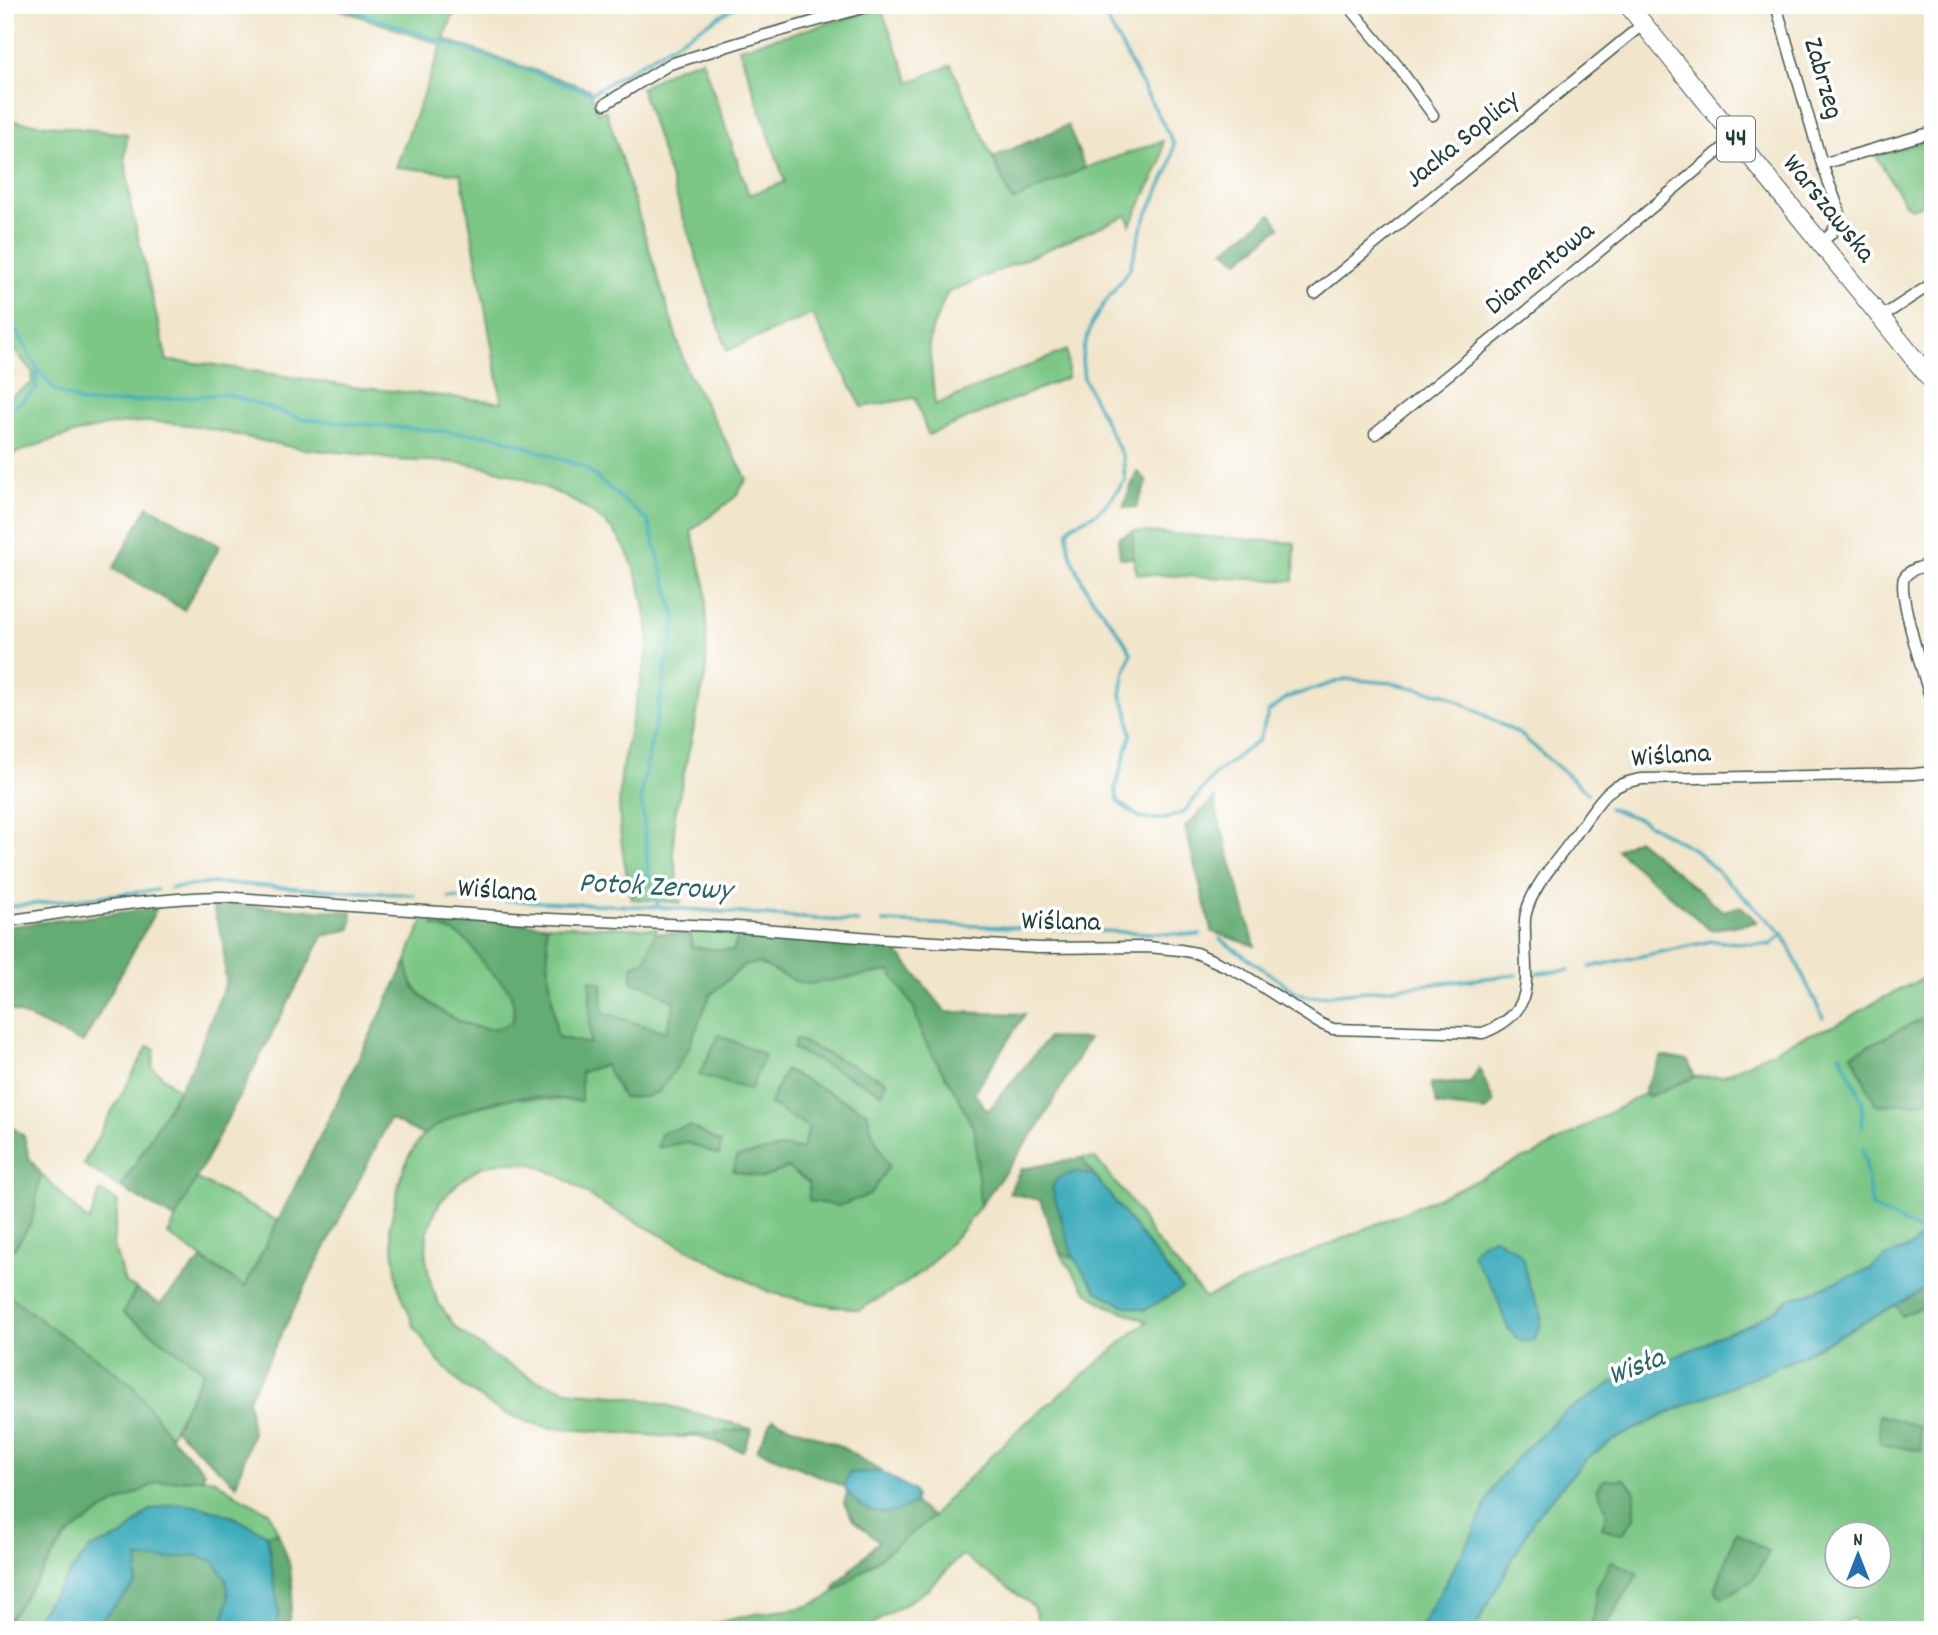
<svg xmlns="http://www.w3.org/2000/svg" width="1938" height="1635" font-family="Dekko,sans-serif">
	<rect width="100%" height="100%" fill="#fff"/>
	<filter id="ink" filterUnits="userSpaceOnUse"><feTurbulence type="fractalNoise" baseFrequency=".0143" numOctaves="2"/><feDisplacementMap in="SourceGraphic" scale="14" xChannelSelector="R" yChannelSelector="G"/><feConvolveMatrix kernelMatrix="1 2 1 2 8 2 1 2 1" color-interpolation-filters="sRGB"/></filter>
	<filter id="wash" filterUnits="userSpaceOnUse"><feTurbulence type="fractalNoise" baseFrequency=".00686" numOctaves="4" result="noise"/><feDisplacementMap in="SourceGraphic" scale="28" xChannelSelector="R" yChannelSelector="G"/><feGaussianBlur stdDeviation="1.57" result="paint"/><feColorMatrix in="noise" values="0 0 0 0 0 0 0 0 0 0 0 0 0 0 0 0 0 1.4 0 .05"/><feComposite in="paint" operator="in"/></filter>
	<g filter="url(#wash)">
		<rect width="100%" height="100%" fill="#f1e5ca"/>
		<g fill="#7bc786" stroke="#4d825d" stroke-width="2" fill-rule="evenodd">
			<path d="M 327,5 L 457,5 L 444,39 L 589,89 L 598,113 L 606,110 L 687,371 L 747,479 L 735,497 L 691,531 L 706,588 L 706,672 L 675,815 L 673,852 L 681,903 L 632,899 C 621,851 615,811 623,762 C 628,735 635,707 641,680 C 644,669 647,659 648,648 C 649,628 645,605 640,586 C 635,570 628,550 618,537 C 595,504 524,476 484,467 C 455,460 424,462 395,460 C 386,459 377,456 369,455 C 347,453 326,451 305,449 C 251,442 198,420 143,422 C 99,423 46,441 5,457 L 5,400 L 32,383 L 33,372 L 5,340 L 5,120 L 127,134 L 125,157 L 131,207 L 167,361 L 209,364 L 354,387 L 502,402 L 461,174 L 396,167 L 442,45 Z"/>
			<polygon points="881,9 910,82 951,65 1012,201 1085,168 1163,141 1161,163 1130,225 1127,215 947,293 932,329 929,345 935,405 1067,350 1068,377 928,435 915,398 862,407 812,314 727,351 641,88 676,68 702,59 749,195 785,182 739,48"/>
			<polygon points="1933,139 1933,201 1910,208 1904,202 1876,156"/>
			<polygon points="1133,531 1295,543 1294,581 1137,574 1133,558"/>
			<path d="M 426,916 L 435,917 L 434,926 C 451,930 465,935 475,951 C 479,957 483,964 488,969 C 507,987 516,991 513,1020 C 509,1024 505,1027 500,1028 C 472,1035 413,1001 408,972 C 404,954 419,932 426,916 Z"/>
			<polygon points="546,925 657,929 645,961 632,982 646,985 675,1002 666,1033 603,1013 602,983 590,981 590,1044 557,1037 549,975"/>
			<polygon points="690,930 739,933 733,951 692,947"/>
			<path d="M 759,963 L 795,981 L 808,984 L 891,971 L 914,1008 L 923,1038 L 960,1100 L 975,1132 L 980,1206 L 962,1230 L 923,1271 L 906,1283 L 859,1310 L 814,1303 L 769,1292 L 604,1205 L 560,1176 L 533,1164 L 505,1162 L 481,1167 L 458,1183 L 439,1203 L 427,1232 L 426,1259 L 431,1285 L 439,1304 L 456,1328 L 495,1357 L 534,1379 L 574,1392 L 615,1395 L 652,1401 L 752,1429 L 672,1437 L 552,1428 L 528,1422 L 498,1410 L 464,1387 L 437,1360 L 414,1326 L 398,1286 L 390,1226 L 399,1184 L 408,1157 L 423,1135 L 443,1121 L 464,1111 L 514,1098 L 581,1101 L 581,1072 L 606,1065 L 686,1054 L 710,995 L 744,965 ZM 796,1039 L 886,1081 L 883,1092 L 793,1049 ZM 867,1112 L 873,1135 L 889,1166 L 810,1183 L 788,1168 L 762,1178 L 734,1170 L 784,1147 L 802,1149 L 809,1128 ZM 690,1126 L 719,1155 L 686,1142 L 657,1148 Z"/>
			<polygon points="1933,973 1933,1013 1852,1054 1919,1103 1933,1097 1933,1230 1927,1232 1911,1247 1885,1257 1871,1269 1845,1278 1806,1295 1789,1299 1775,1310 1750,1324 1716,1337 1701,1346 1485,1505 1482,1517 1473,1534 1419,1630 1043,1630 1032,1605 962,1555 927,1590 863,1630 683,1630 755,1614 802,1608 825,1599 933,1517 945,1501 1020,1428 1147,1321 1106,1305 1086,1291 1060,1253 1073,1257 1098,1292 1182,1288 1081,1158 1096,1159 1133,1204 1153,1237 1205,1298 1464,1186 1524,1158 1532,1156 1645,1093 1648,1097 1695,1077 1723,1076 1799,1038 1836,1025 1879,1000"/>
			<polygon points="148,1046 155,1049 152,1067 178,1090 121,1188 83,1164"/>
			<polygon points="41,1174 89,1222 100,1191 118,1202 113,1244 125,1283 136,1289 123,1313 204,1370 170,1436 132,1385 94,1356 51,1328 9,1296 5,1303 5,1240 14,1249 32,1221"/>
			<polygon points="195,1178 278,1221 245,1287 168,1235"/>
			<path d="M 1930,1301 L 1933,1301 L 1932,1630 L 1861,1630 L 1853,1618 L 1831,1630 L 1603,1630 L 1638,1574 L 1591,1628 L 1601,1630 L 1483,1630 L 1479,1621 L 1536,1516 L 1586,1459 L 1615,1439 L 1668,1413 L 1795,1359 L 1896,1305 L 1902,1316 ZM 1736,1532 L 1769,1552 L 1722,1598 L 1715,1590 ZM 1836,1534 L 1878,1534 L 1878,1576 L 1836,1576 Z"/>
			<polygon points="203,1478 215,1480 240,1497 269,1512 278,1533 267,1535 232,1516 150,1510 123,1536 89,1549 26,1630 6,1630 5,1625 66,1537 103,1510 158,1482"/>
		</g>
		<g fill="#64ac73" stroke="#427454" stroke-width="2">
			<polygon points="1068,125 1085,168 1012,201 993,157"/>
			<polygon points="1271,214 1280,227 1239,261 1224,250"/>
			<polygon points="1137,471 1147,482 1136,508 1123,507"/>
			<polygon points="148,506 220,546 184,610 113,569"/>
			<polygon points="1133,531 1133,558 1120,558 1118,538"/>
			<polygon points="1215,798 1216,809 1255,946 1212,932 1185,827"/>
			<polygon points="1637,839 1723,911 1741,906 1757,922 1710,930 1617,850"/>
			<polygon points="212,904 352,912 351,929 323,936 175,1219 121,1188 192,1067 226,982 223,942"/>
			<polygon points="157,908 83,1043 5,1007 5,927"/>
			<path d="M 435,917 L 546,925 L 549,975 L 557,1037 L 590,1044 L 590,980 L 602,983 L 603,1013 L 666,1032 L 675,1002 L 646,985 L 632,982 L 632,966 L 645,961 L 655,933 L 690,933 L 692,947 L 733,951 L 739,933 L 891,944 L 946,1012 L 1025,1014 L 974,1093 L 988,1111 L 1048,1038 L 1088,1039 L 1041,1123 L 980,1206 L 975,1132 L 960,1100 L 923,1038 L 914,1008 L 890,971 L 808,984 L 795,981 L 759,963 L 744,965 L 710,995 L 686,1054 L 659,1092 L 645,1097 L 623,1098 L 605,1065 L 581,1072 L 581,1101 C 559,1099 536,1095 514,1098 C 481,1102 450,1116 423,1135 L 390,1119 L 248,1400 L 252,1434 L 236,1485 L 175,1429 L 204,1370 L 123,1313 L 136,1289 L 160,1304 L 202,1259 L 245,1287 L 407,961 C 408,972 409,982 417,991 C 437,1013 487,1044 513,1020 C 516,991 507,987 488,969 C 483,964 479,957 475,951 C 465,935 451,930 433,926 Z"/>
			<polygon points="1933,1013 1933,1097 1919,1103 1876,1105 1852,1054"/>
			<polygon points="719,1035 765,1055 750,1090 699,1075"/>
			<polygon points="796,1039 886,1081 882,1093 793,1049"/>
			<polygon points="1662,1056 1688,1061 1695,1077 1647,1097 1644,1090"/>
			<polygon points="1479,1068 1494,1103 1486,1111 1437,1105 1431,1083 1470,1083"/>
			<polygon points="785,1070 867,1112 873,1135 889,1166 870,1195 838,1206 809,1201 809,1183 788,1168 762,1178 733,1171 737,1157 784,1147 802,1149 809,1128 769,1104"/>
			<polygon points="5,1121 24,1136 29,1157 41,1174 32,1221 14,1249 5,1240"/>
			<polygon points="690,1126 721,1143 719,1155 686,1142 657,1148 662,1132"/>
			<polygon points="1081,1158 1094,1175 1076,1172 1059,1177 1052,1188 1073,1257 1060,1253 1040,1200 1009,1193 1021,1169"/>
			<polygon points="1933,1285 1933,1301 1902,1316 1896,1305"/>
			<polygon points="9,1295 51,1328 94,1356 133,1385 170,1436 204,1471 203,1478 158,1482 103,1510 66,1537 5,1625 5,1303"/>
			<polygon points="1879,1415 1918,1426 1922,1451 1880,1444"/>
			<polygon points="773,1419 840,1446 882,1472 850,1473 844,1487 757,1449"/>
			<polygon points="752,1429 743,1451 702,1437 672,1437"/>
			<polygon points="1625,1479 1635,1492 1635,1518 1621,1534 1602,1528 1607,1511 1597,1489 1604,1480"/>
			<polygon points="847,1493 856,1501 906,1508 914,1503 933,1517 836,1591 835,1586 879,1541 853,1520 844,1503"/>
			<polygon points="1736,1532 1769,1552 1753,1580 1722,1598 1715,1590"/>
			<polygon points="278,1533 289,1562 293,1591 288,1630 274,1630 279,1613 267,1535"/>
			<polygon points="196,1555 214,1561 226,1578 229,1599 221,1630 92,1630 136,1583 138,1559 168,1559"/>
			<polygon points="1612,1561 1638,1574 1603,1630 1591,1628 1597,1587"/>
		</g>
		<g fill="#3eacbc" stroke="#2e7478" stroke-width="2">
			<polygon points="1076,1172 1094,1175 1182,1289 1145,1310 1123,1305 1098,1292 1073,1257 1052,1188 1059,1177"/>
			<polygon points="1933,1230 1933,1285 1795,1359 1668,1413 1615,1439 1586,1459 1536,1516 1474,1630 1419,1630 1473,1534 1496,1482 1521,1453 1561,1415 1619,1379 1701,1346 1716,1337 1750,1324 1775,1310 1789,1299 1806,1295 1845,1278 1871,1269 1885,1257 1911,1247 1927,1232"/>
			<path d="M 1494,1237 C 1508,1248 1515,1244 1525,1262 C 1523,1283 1544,1309 1541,1323 C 1540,1328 1536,1334 1535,1339 L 1524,1342 C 1504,1333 1503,1313 1496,1294 C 1490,1280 1478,1269 1472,1254 C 1478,1245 1484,1241 1494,1237 Z"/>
			<path d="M 882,1472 L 913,1490 L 916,1496 L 914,1503 C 887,1521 861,1514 844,1487 L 849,1473 Z"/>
			<path d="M 176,1504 C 214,1506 234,1517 267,1535 L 279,1613 L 274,1630 L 221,1630 L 229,1599 L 226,1578 L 214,1561 L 196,1555 L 168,1559 L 138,1559 L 136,1583 L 92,1630 L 26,1630 L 89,1549 L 123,1536 L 150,1510 Z"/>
		</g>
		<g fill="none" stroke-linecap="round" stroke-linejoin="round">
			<g stroke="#3eacbc" stroke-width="3.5">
				<polyline points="337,5 592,93 738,5"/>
				<path d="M 1099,5 L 1174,144 L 1170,167 L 1143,223 L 1130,268 L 1104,304 L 1092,323 L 1083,350 L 1082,360 L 1084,379 L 1123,457 L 1125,480 C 1114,495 1105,510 1087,518 C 1081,521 1073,522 1069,529 C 1062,543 1080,577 1087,590 C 1100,612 1120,629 1131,653 L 1124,675 L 1121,695 L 1128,712 L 1131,735 L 1115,790 L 1119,803 L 1142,819 L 1165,819 L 1184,812 L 1216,773 L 1259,740 L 1269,711 L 1288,697 L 1346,679 L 1391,683 L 1447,695 L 1521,735 L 1588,793"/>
				<polyline points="5,323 18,333 37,368 36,389 21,402 5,410"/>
				<polyline points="37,368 55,390 83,403 112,403 226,394 303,419 496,436 584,467 648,521 676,619 641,794 649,878 658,907"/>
				<polyline points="1609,808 1639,819 1695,850 1783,934 1823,1018"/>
				<polyline points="171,888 215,883 414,895"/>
				<polyline points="449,898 658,907 858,922"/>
				<polyline points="5,907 157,890"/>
				<polyline points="883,922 1200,935"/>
				<polyline points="1220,939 1293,990 1310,997 1516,975"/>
				<polyline points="1590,967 1712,941 1770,945 1783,934"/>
				<polyline points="1536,973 1569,970"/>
				<polyline points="1840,1054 1862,1100 1862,1126"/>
				<polyline points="1863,1149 1872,1207 1933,1238"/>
			</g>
		</g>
	</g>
	<g filter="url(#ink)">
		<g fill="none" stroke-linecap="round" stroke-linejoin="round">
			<defs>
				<g id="street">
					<polyline points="1348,5 1397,65 1433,115"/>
					<polyline points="1776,5 1822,164 1839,210 1838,222 1831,234 1820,243"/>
					<polyline points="605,104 670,64 741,42 873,5"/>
					<polyline points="1822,164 1933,132"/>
					<polyline points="1315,293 1643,24"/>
					<polyline points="1881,317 1933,283"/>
					<polyline points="1375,434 1553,290 1735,138"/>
					<path d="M 1933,564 C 1923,566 1909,569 1904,578 C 1897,594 1927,685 1933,707"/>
					<path d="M 5,921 C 77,911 150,898 222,897 L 527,918 L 737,927 L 884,939 L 1039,948 L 1148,947 L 1180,950 L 1196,953 L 1230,968 L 1247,977 L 1319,1023 L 1333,1029 L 1483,1033 C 1537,1012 1525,982 1525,935 C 1525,928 1524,920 1526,913 C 1533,886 1555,863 1571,841 C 1583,825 1593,807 1607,793 C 1617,784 1629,781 1642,779 L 1914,774 L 1933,772"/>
				</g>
				<polyline id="primary" points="1628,5 1933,382"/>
			</defs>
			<use href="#street" stroke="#3e564a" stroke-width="13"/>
			<use href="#primary" stroke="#3e564a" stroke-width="20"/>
			<use href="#street" stroke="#fff" stroke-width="10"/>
			<use href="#primary" stroke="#fff" stroke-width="18"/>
		</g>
	</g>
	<g text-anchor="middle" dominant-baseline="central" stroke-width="7" stroke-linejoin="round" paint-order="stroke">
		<rect fill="#fff" stroke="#627771" stroke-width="2" x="1717" y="116.5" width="38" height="45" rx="5"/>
		<g font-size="26" font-weight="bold" fill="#1f3d34">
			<text x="1736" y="139">44</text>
		</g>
		<g font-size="28" fill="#1f3d34" stroke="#fff">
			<text transform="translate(1821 79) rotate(74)">Zabrzeg</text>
			<text transform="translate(1464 141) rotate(-39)">Jacka Soplicy</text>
			<text transform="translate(1827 210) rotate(51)">Warszawska</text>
			<text transform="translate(1541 270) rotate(-39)">Diamentowa</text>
			<text transform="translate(1671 758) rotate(-4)">Wiślana</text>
			<text transform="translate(497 893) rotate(4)">Wiślana</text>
			<text transform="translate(1061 924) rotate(1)">Wiślana</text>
		</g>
		<g font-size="30" font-style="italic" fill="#2a6464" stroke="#fff">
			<text transform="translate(655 889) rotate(3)">Potok Zerowy</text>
			<text transform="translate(1637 1369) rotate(-21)">Wisła</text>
		</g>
	</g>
	<rect width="1938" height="1635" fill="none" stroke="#fff" stroke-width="28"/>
	<g transform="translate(1858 1555)"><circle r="33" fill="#ffffff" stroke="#a5b1ae" stroke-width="2"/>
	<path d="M0-5L12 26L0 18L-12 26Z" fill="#1f6fb2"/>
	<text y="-10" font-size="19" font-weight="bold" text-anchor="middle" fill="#1f3d34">N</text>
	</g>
</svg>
